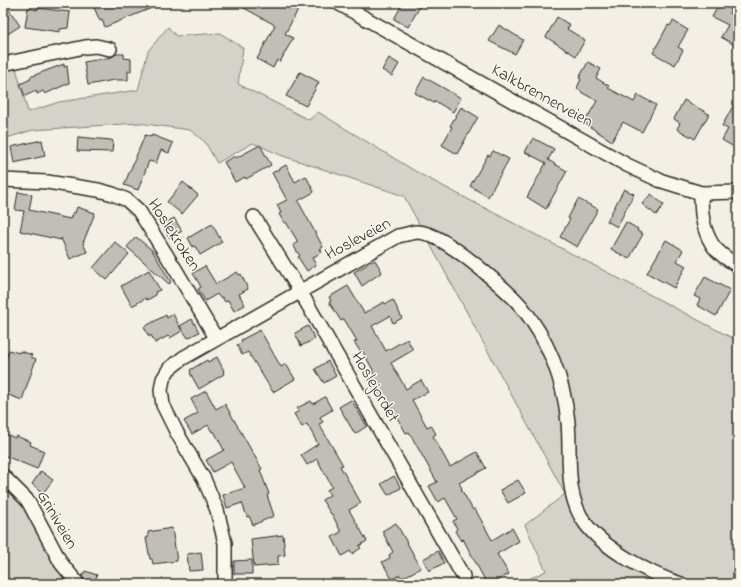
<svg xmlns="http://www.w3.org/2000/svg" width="741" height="587" font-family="'Indie Flower',sans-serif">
	<rect width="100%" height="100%" fill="#f3efe4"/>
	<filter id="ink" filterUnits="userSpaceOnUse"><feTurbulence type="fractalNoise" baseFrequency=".025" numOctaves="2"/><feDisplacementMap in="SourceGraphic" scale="8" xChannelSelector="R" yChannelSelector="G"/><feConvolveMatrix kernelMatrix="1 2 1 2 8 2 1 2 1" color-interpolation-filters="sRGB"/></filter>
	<g filter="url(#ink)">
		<g fill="#d5d2c9" stroke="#807e7a">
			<polygon points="168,27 176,36 220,33 243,48 238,84 309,120 318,112 420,174 738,341 738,584 518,584 546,571 525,525 565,494 404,196 283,156 253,143 217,163 205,142 190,130 138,123 33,130 3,139 3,71 16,68 28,112 59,102 138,90 148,51"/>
			<polygon points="3,476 78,584 3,584"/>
		</g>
		<g fill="#c0beb6" stroke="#2b2b2b">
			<polygon points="3,3 5,3 20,26 3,37"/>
			<polygon points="92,3 164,3 105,27 102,20 100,21"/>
			<polygon points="235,3 289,3 299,8 285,34 293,38 280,62 277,60 273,68 257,59 275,25"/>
			<polygon points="403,3 422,3 408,27 394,19"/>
			<polygon points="720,3 731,9 729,13 733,15 738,6 738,47 721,37 728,25 712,17"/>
			<polygon points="28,8 37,10 37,8 70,12 68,28 60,29 60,32 25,27"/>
			<polygon points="557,17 570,25 567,29 585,40 576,56 546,37"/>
			<polygon points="673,21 688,30 678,47 683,50 675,65 653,53 668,25 670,26"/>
			<polygon points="499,25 523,40 515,54 489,41"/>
			<polygon points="116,54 124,54 124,58 131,59 131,71 128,71 128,80 114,80 88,85 84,62 112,57"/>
			<polygon points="389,58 399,64 392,76 382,70"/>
			<polygon points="588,62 601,69 596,78 609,86 608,88 634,102 638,95 656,105 642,132 623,122 612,141 584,123 597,101 581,92 581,91 577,88 581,79 579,78"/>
			<polygon points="64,64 64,67 67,66 69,83 45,94 43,91 37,94 36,91 25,96 20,84 31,79 30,77 40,73"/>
			<polygon points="300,72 319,82 306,106 286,96"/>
			<polygon points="424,77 461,98 453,112 435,101 434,103 415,93"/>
			<polygon points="738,97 738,139 734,147 722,140 728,129 722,126"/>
			<polygon points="684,100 709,114 695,139 677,129 680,123 674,119"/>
			<polygon points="461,107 478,117 457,154 442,145 452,127 450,126"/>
			<polygon points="145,135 151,137 152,135 173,143 169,153 161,150 156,163 149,161 138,190 124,185"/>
			<polygon points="78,137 111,140 113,141 112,152 77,151"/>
			<polygon points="533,138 554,149 548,160 567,171 546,209 527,197 546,163 525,152"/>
			<polygon points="42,140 45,156 14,163 11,147"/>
			<polygon points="260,145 271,165 246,179 245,177 235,182 224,162 235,156 236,158"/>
			<polygon points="493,151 509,159 488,197 470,186 488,155 490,156"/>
			<polygon points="286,165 295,182 306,176 314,192 298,201 323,247 320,249 322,252 312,258 316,265 307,271 298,257 300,256 293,245 298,242 286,222 284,223 279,214 281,213 277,205 287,200 272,173"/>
			<polygon points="183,182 198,195 182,214 167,202"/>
			<polygon points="624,189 634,194 617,227 607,221"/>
			<polygon points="18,192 32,195 29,210 70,219 73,212 75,213 77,207 95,213 83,243 87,252 70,259 61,238 61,240 20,231 24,211 15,210"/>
			<polygon points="651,194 664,205 656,215 642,204"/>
			<polygon points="578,199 598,209 577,247 560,237 570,219 568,218"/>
			<polygon points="174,218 182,231 170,238 162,225"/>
			<polygon points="626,222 638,229 637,231 643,234 629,259 611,249"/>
			<polygon points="212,224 222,242 200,255 195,246 193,247 188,238"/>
			<polygon points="136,237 152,250 171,282 169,284 127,247"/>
			<polygon points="666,240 683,250 677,261 686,266 674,288 647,273"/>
			<polygon points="115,242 129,254 107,280 93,268"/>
			<polygon points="375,260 382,272 362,286 354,272"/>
			<polygon points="205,266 216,284 237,272 239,275 241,274 248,289 239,294 245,305 234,311 228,300 225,302 222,297 220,298 217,294 205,301 198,289 201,287 193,273"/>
			<polygon points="149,270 160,290 155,292 156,295 147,300 146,298 132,306 121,286"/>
			<polygon points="705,277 730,290 716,316 697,305 700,299 694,296"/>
			<polygon points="348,286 364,313 384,302 385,304 393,300 402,318 393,323 390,316 372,326 386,351 407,339 413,350 391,363 406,389 421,380 428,392 412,400 427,427 431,425 436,434 433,436 450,467 477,452 486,468 459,483 462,488 461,489 473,510 475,509 492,540 512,528 519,541 497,554 509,574 491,584 487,584 463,539 461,541 455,531 457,529 453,521 457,519 445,498 438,502 429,486 437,482 409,432 406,433 385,397 379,399 371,385 377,382 372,370 373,370 362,350 360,351 354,342 357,341 344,319 341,321 329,302 331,301 329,297"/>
			<polygon points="173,314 182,331 170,338 168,336 155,343 151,335 149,337 144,327 166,315 167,318"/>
			<polygon points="192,319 199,332 188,338 180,326"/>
			<polygon points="308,326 315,339 301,346 295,333"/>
			<polygon points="260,330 281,367 286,364 295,379 273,392 248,352 242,355 237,345 242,342 241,340"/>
			<polygon points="9,350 19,353 20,351 32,355 31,357 36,359 22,400 3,393 3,367"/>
			<polygon points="217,357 224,371 223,372 224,374 199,389 190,373 191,372 190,370 207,360 208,362"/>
			<polygon points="328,361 336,376 324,383 315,369"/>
			<polygon points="206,391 216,409 225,404 262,469 260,470 269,494 267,495 274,516 253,525 249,516 247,517 242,503 227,508 223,495 245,488 231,462 213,472 206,460 224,450 214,431 212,432 208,425 192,434 184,421 198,413 191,399"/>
			<polygon points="325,397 332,410 320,417 323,422 319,424 343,465 340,466 361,503 349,510 367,541 359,546 361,548 352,554 350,551 342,556 332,537 341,532 332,514 331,514 322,500 330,495 327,490 332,487 317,459 307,465 301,455 318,444 307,424 302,427 294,414 299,411 297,408 311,401 313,404"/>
			<polygon points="351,400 367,426 355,434 339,407"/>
			<polygon points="3,433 15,438 16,436 31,442 30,445 44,451 37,469 3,455"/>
			<polygon points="41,471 53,480 43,493 32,484"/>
			<polygon points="394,476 401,488 388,495 381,484"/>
			<polygon points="518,480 526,493 508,503 500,490"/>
			<polygon points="396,523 421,568 402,578 400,575 392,579 382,562 390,558 389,555 393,552 382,531"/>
			<polygon points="172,528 177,561 153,564 152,559 150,559 146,538 148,538 148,532"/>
			<polygon points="283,535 285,555 278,556 278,565 254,567 251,539"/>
			<polygon points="438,551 444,563 429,571 423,559"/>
			<polygon points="201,552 203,570 189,571 187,554"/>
			<polygon points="252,560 252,574 234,574 234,561"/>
			<polygon points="85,571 97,575 94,584 85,581 82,577"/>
		</g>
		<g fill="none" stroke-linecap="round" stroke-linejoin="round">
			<defs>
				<g id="street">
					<polyline points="338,3 627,165 659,180 701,193 738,192"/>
					<polyline points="3,64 85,47 96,46 110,49"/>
					<polyline points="3,180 47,182 98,190 113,194 127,200 139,211 177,272 216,338"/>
					<path d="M 701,193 C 701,211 702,228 712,244 C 717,253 729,260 738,266"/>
					<polyline points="254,217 300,291 463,576"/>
					<polyline points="3,476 28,501 61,563 78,584"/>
					<path d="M 225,584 L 225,543 L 217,510 L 204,479 L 177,433 L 163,405 L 161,390 L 163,379 L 169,369 L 183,358 L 398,236 C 404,235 410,233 416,232 C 434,231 463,255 476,265 C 492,278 508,291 521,306 C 548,339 564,380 568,422 C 571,455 564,494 585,523 C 603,548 651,575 681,584"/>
				</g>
			</defs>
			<use href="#street" stroke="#2b2b2b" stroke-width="16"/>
			<use href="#street" stroke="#fbf7ec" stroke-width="13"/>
		</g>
	</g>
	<g text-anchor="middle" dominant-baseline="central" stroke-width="3" stroke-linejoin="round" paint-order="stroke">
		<g font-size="17" fill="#2b2b2b" stroke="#fbf7ec">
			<text transform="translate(542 96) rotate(29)">Kalkbrennerveien</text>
			<text transform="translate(174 235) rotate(57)">Hoslekroken</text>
			<text transform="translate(358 239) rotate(-28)">Hosleveien</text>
			<text transform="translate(375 387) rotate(60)">Hoslejordet</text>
			<text transform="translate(57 520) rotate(60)">Griniveien</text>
		</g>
	</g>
	<rect width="741" height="587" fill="none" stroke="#fbf7ec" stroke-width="16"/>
	<rect x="8" y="8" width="725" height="571" fill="none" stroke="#2b2b2b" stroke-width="1.5" filter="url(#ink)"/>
</svg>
